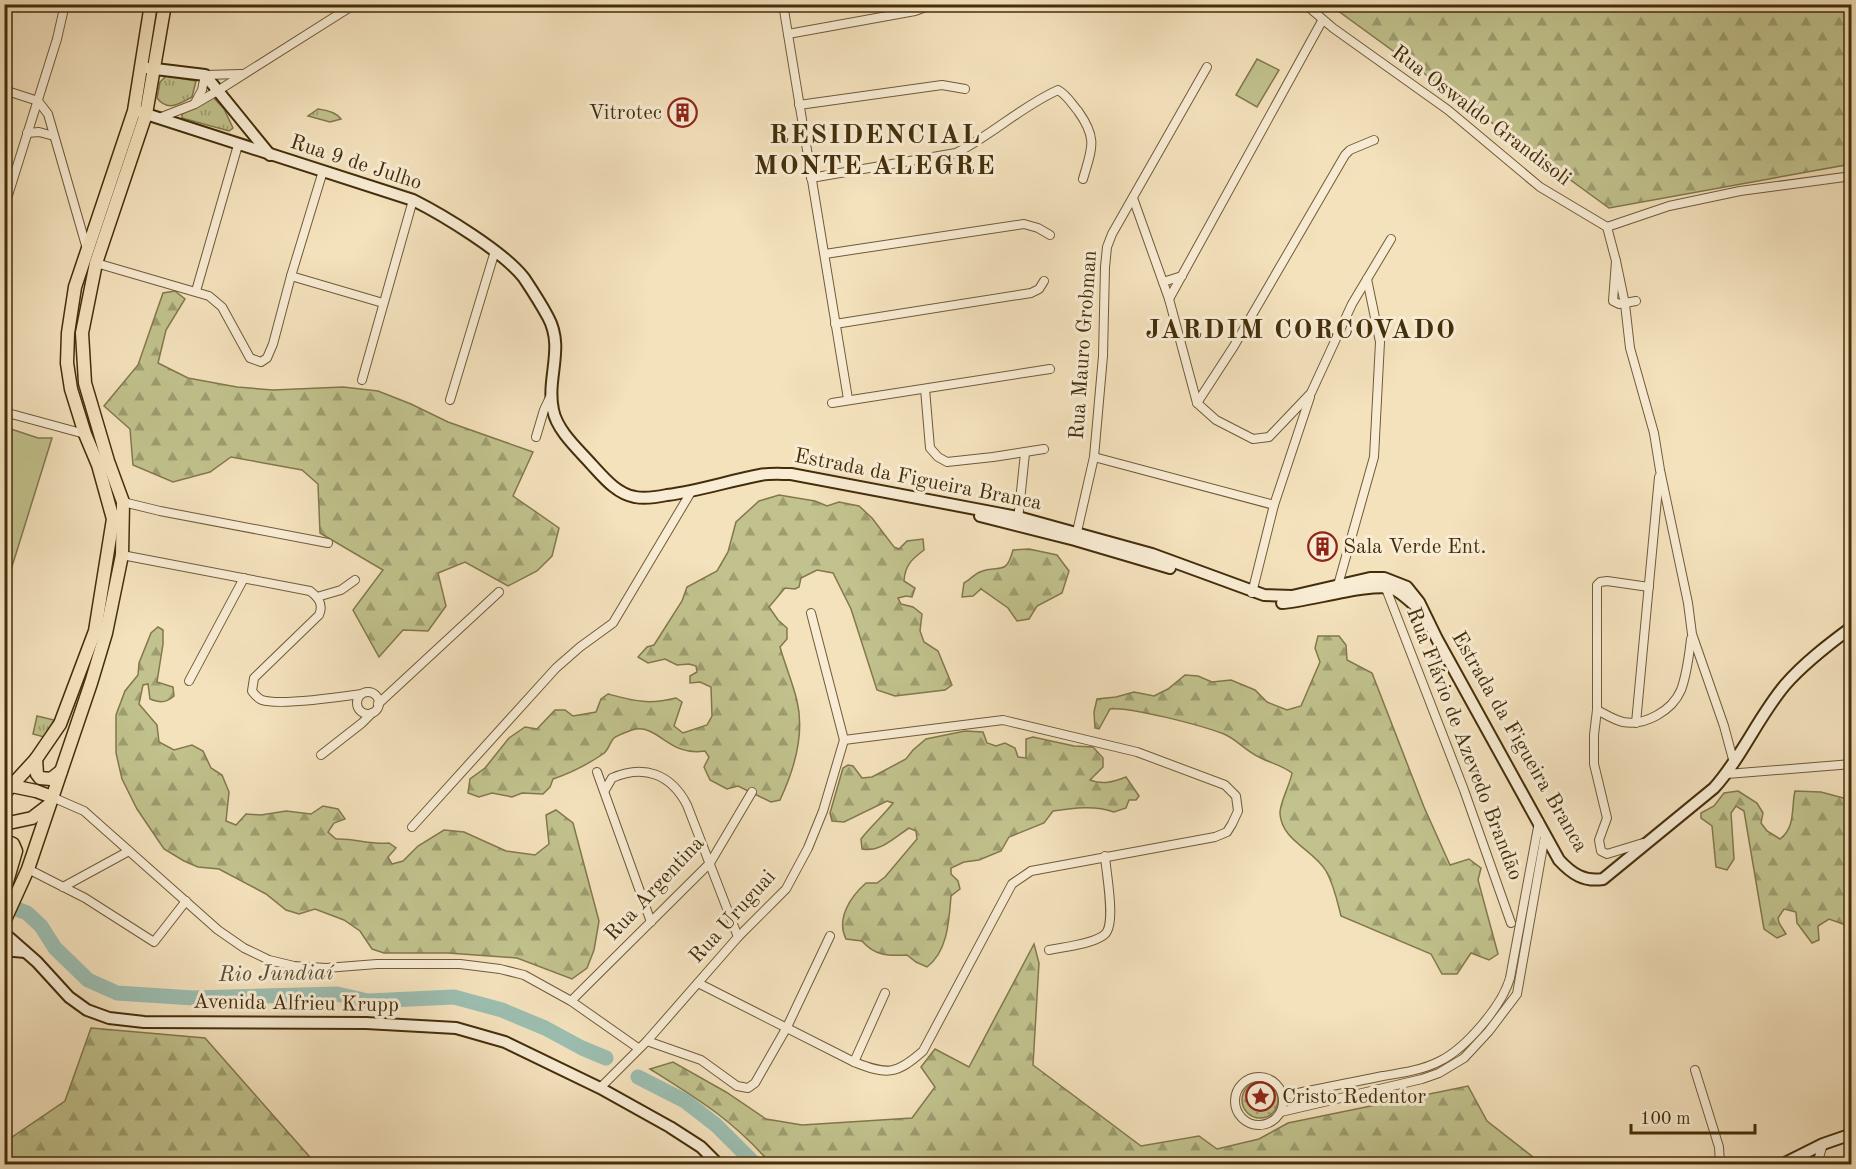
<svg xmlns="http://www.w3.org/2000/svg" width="1856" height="1169" font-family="'Old Standard TT',serif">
	<defs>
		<pattern id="grass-dots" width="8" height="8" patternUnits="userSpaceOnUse" patternTransform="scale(1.5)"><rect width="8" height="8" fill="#c1c28d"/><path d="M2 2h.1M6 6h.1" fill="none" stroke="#9e9e71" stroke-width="1.8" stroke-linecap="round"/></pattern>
		<pattern id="forest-firs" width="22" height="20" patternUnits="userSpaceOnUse" patternTransform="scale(1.5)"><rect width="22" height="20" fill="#c1c28d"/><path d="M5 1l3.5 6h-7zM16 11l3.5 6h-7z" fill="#9e9e71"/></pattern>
		<pattern id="park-tufts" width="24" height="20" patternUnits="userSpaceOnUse" patternTransform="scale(1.5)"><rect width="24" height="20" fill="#c1c28d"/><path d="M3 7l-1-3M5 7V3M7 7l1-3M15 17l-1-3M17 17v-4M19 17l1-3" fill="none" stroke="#9e9e71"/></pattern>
	</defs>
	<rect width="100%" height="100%" fill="#f4e2bd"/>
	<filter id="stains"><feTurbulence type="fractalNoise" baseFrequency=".00333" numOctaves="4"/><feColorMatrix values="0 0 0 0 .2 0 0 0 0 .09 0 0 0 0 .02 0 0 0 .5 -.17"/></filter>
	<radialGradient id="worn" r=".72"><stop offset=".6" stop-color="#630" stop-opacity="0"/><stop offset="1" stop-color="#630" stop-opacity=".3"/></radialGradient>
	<circle fill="url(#grass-dots)" stroke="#82784c" stroke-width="1.5" cx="1260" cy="1100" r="18"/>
	<g fill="url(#forest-firs)" stroke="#82784c" stroke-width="1.5">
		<polygon points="1330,5 1851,5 1851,164 1609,208"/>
		<polygon points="175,291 185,299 166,330 158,363 188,378 237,387 273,390 343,387 378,391 411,404 448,422 533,452 513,496 559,528 552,556 537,571 508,586 465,562 438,573 446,606 428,631 403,630 379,657 353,610 383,570 320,533 318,484 302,470 231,457 210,472 173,482 133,465 130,429 104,406 138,365 163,293"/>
		<path d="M 779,495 L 815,501 L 827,506 L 839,502 L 859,506 L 872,518 L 894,547 L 899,549 L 907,541 L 923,539 L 924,550 C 912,559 905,565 904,581 L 915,588 L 912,597 L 906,596 L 898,598 L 901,604 L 913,607 L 922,614 L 920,631 L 924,642 L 938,651 L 952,685 L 945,690 L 895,696 L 877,690 L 851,609 L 833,573 L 817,570 L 801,578 L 799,587 L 795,589 L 785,588 L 769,607 L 778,620 L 787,628 L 787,639 L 780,647 C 785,665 793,683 797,701 C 805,734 794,770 780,800 L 771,802 L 738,786 L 727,789 L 710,780 L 704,767 L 709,757 L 705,751 C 670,757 659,726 636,729 C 631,730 618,735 614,738 C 609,743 609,750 603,754 C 588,764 571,773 553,779 L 550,787 L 543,794 L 522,793 L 512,797 L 492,793 L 479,797 L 468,793 L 470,779 L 485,768 L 509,738 L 525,727 L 537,729 L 555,710 L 565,710 L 573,716 L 596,712 L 601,699 L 608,694 C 635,701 648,705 676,698 L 682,702 L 674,726 L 683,733 L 707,725 L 712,716 L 711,687 L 700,682 L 690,683 L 690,676 L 697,672 L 696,666 L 689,664 L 677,665 L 665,659 L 648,663 L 638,657 L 647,647 L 654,645 L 682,601 L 687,587 L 717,571 L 728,552 L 736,522 L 759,501 Z"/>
		<path d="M 1029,549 L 1057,555 L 1069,571 L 1062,593 L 1037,606 L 1029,619 L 1017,621 L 1008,608 L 981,589 L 973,596 L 962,597 L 964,583 C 969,580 975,574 980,572 C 999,564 1006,577 1013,550 Z"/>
		<path d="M 158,627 L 163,630 L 163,644 L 157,682 L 173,687 L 174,696 C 166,703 160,703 150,699 L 148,684 L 143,685 L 139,704 L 157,725 L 159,742 L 174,750 L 192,745 L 203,751 L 211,768 L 222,775 L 229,792 L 226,821 L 236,825 L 246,814 L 261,815 L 286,811 L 311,814 L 323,806 L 338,809 L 345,819 L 334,823 L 328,832 L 336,839 C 354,838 371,845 389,843 L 396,848 L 388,857 L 392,864 L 403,861 L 418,846 L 444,830 L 464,832 L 506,851 L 535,855 L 549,844 L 546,815 L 556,810 L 573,823 L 599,921 L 594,950 L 587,968 L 572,979 L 517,958 L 448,953 L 384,953 L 372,949 L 360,931 L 344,920 L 315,909 L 299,914 L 286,910 L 266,894 L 219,869 L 198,867 L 184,861 L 164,849 L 137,809 L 122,779 L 116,753 L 116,715 L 125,691 L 138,675 L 139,663 L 151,633 Z"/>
		<path d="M 1318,636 L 1339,636 L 1346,645 L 1347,660 L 1372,673 L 1424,807 L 1450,865 L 1469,859 L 1481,868 L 1478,880 L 1498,954 L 1489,960 L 1471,953 L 1457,974 L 1442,974 L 1431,954 L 1341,916 C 1337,900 1334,885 1326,871 C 1314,850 1282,841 1280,814 C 1279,804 1290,785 1292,773 C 1282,765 1270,763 1259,757 C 1246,751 1236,739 1224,734 C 1203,726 1129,706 1110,709 L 1099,729 L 1095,728 L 1094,712 L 1097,699 L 1116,697 L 1134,692 L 1154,696 L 1168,689 L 1185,675 L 1198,676 L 1212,682 L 1231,680 L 1255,690 L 1267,702 L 1287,710 L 1301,706 L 1320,662 L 1315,648 Z"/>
		<path d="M 965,731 L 983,732 L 987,743 L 996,746 L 1005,743 L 1015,748 L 1018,757 L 1026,758 L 1026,739 L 1033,737 L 1074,746 L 1093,747 L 1103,758 L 1103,767 L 1090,780 C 1103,785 1113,782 1126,777 L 1139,796 L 1136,800 L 1129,800 L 1126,808 L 1114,812 C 1095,805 1073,808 1053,811 L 1044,823 L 1009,837 L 1001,851 L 979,860 L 964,862 L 951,868 L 951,874 L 958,881 L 960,889 L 951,896 C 949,920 948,951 927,967 L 916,962 L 907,955 C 888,956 875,956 862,941 L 846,939 C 836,919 850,897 866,883 L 877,883 L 885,877 L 917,839 L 916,831 L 909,828 C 895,837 880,853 862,849 L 861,839 C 871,826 883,816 893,803 L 887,801 L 844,822 L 832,821 L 830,813 L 843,768 L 848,765 L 853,766 L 862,778 L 872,777 L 906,759 L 913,750 L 926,739 Z"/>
		<path d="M 1738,791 L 1757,803 L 1763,813 L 1761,823 L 1767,831 L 1780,839 C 1796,827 1791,808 1795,791 L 1821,792 L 1851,800 L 1851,927 L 1829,919 L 1818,926 L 1819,940 L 1812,943 L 1797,923 L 1796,912 L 1784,909 L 1778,918 L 1779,923 L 1786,934 L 1777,938 L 1764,929 L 1744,811 L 1736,806 L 1731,813 L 1734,859 L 1727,870 L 1716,867 L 1712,826 L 1701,818 L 1701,813 L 1714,806 L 1724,793 Z"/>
		<path d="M 1034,944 L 1039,963 L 1033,1065 L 1141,1146 L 1199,1136 L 1217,1149 L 1259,1139 L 1288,1123 L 1468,1086 L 1487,1121 L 1542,1164 L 771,1164 C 733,1120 698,1099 650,1069 L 673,1062 L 726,1092 L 766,1119 L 802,1125 L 912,1118 L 935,1087 L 921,1067 L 935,1049 L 969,1067 Z"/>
		<polygon points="91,1028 205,1038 316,1164 13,1164 5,1148 5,1142 65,1101"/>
	</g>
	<g fill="url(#park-tufts)" stroke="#82784c" stroke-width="1.5">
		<path d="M 166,76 L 196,81 L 192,97 C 179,104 168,112 157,98 L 160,82 Z"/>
		<polygon points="213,97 224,109 233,128 229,131 182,118 182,114"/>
		<path d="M 318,109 C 327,110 336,112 341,119 L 330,122 L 308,116 Z"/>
		<polygon points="37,716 54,720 44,737 33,734"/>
	</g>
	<g fill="#c1c28d" stroke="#82784c" stroke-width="1.5">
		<polygon points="1257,59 1279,70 1257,107 1236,95"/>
		<polygon points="5,427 38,438 52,438 5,589"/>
	</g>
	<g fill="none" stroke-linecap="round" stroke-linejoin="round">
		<g stroke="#9cbeb1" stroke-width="15">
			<polyline points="4,904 27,913 41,926 55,948 88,980 117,993 193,998 337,994 368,1001 454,997 502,1010 545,1028 582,1048 606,1058"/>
			<polyline points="638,1077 685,1101 716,1125 755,1164"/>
		</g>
		<defs>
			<g id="street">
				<polyline points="783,4 848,399"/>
				<polyline points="1305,4 1333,28 1448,110 1540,187 1607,227 1616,261 1613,301 1619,304 1636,301"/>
				<polyline points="788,34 915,11 931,5"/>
				<polyline points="4,90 38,101 48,114 87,249"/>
				<polyline points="195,103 202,90 205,75 241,74"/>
				<polyline points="799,105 942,85 965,89"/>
				<polyline points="159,118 195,104 219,90 355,4"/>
				<polyline points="27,133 39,132 54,136"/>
				<path d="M 811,178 L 956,153 C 992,135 1022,106 1058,90 C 1067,95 1071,103 1078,111 C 1098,139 1092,148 1083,179"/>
				<polyline points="1133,198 1169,299 1197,403 1216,420 1253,439 1269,437 1311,393 1352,304 1391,239"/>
				<polyline points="4,208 57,39 65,4"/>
				<polyline points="1607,227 1669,206 1740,191 1852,176"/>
				<polyline points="825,254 1024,224 1038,228 1050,235"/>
				<polyline points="1616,261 1625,304 1630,348 1654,433 1660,470 1688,603 1692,634 1724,726 1734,763"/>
				<polyline points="96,263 209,296 222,307 250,358 261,362 267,358 273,344 291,276 323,171"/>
				<polyline points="291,276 383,303"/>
				<polyline points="1163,282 1182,276"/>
				<polyline points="196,291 238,145"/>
				<polyline points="1169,299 1322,21"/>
				<polyline points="835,324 1031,293 1039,289 1044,281"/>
				<polyline points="362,380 413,200"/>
				<polyline points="925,389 930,448 938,457 947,462 993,457 1044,449"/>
				<polyline points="450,400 495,251"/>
				<polyline points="832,403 1050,369"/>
				<polyline points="1197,403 1234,346 1345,155 1350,150 1374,140"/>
				<polyline points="4,412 85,434"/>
				<polyline points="536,437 544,410 551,395"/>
				<polyline points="1094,457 1274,505"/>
				<polyline points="123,502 160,511 328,543"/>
				<polyline points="1018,520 1025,453"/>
				<polyline points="1076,536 1094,457 1103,356 1105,267 1107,247 1112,234 1207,67"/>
				<path d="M 122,555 L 310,591 C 318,597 324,604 319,615 L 254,678 L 252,691 C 255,695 257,698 262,700 C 280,706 340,697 361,694"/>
				<polyline points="1338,585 1374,457 1380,342 1367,279"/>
				<polyline points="1385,586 1464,790 1511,923"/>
				<polyline points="1252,593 1274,505 1310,397"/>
				<polyline points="317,597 341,590 355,580"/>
				<polyline points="811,613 844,740"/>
				<polyline points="189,681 244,578"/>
				<circle cx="368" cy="703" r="11"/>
				<polyline points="378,704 499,592"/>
				<path d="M 1597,710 C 1605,714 1614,720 1623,722 C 1645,726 1672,711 1681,690 C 1687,674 1689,656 1691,639"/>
				<polyline points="1636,723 1659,477"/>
				<polyline points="321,755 362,723 372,713"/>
				<polyline points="597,772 651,922"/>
				<polyline points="1727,774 1852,764"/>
				<path d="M 605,790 L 612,778 C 644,764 671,774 687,805 L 738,937"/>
				<polyline points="52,797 84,811 218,930 244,948 269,960 294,966 326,968 377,964 460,964 500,969 524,975 571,1001 638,1048"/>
				<polyline points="412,827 556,668 580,647 613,623 691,492"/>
				<polyline points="1643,843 1607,854 1601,851 1599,840 1607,818 1594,764 1594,735 1597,710 1597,585 1600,582 1607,581 1649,587"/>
				<polyline points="28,869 85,898 154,942 186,901"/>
				<polyline points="63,887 129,851"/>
				<path d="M 1049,950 C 1063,947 1093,944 1104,935 C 1117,926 1106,873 1105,856"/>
				<path d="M 698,983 L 854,1062 C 887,1075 896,1075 923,1051 L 1012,884 L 1031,871 L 1215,837 L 1227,832 L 1232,824 L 1238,811 L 1236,796 L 1225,785 L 1137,752 L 1003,720 L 844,740"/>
				<polyline points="571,1001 710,863 752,792"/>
				<polyline points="647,1041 701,1060 737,1086 748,1088 755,1083 787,1027 830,936"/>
				<polyline points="854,1062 885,993"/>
				<polyline points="1695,1070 1719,1147 1720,1164"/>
				<circle cx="1259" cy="1101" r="24"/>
				<polyline points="600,1088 647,1041 738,937 786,889 808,848 823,811 844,740"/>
				<path d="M 1283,1096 C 1316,1089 1349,1083 1383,1076 C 1402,1073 1423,1070 1440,1061 C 1466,1048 1502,1006 1510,978 L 1539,822"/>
				<polyline points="1281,1112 1422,1079 1439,1073 1464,1058 1489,1031 1517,994 1545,835"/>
				<polyline points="1817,1164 1823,1144"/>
			</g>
			<g id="secondary">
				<polyline points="147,68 205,75 270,155"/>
				<path d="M 140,112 L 413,200 C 443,215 504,252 524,278 C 532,290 541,304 548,317 C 565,348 546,378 553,410 C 557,431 579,450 592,465 C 604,478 617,494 635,497 C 645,499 657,497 667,495 C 699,491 728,481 760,475 C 770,473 781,474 791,474 L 1018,517 L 1152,554 L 1264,595 L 1292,596 L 1370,578 L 1384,578 L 1407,587 L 1419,602 L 1437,639 L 1559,860 C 1572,874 1584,882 1603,879 L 1714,788 C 1742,757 1758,717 1785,685 C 1804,663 1829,644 1852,627"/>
				<polyline points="980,516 1075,540 1170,568"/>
				<path d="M 1282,603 C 1306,602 1375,581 1393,589 C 1403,593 1411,603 1419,609"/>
				<polyline points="4,933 37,962 69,997 87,1010 109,1018 144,1022 366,1023 456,1028 505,1042 600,1088 670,1127 701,1147 718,1164"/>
				<polyline points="4,950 25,952"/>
				<polyline points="1783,1164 1823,1144 1852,1134"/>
			</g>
			<g id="primary">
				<polyline points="36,759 37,774 40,778 51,779 61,771"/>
				<polyline points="7,785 36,791 52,797"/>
				<polyline points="4,794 36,759 60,724 95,631 113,519 98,465 85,434 71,389 67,363 68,333 75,287 134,111 151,4"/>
				<polyline points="4,824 32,818 49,805"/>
				<polyline points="4,840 13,844 16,851 4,892"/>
				<polyline points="4,922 28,869 91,683 106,633 122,555 123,502 108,461 85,383 82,333 96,263 146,114 165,4"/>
			</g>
		</defs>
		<use href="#street" stroke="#705b37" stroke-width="10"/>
		<use href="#secondary" stroke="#442e0a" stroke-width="14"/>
		<use href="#primary" stroke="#442e0a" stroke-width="15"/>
		<use href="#street" stroke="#f8ecd4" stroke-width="8"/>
		<use href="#secondary" stroke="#f8ecd4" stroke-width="10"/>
		<use href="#primary" stroke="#f4e2bd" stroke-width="12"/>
	</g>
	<defs>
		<symbol id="building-ring" viewBox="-11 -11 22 22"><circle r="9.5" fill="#f8ecd4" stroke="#8f2418" stroke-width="1.5"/><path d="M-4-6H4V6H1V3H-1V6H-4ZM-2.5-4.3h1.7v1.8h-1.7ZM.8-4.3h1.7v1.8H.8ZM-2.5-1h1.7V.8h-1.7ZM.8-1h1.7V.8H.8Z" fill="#8f2418"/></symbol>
		<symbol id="sight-ring" viewBox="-11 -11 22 22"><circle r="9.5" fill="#f8ecd4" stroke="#8f2418" stroke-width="1.5"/><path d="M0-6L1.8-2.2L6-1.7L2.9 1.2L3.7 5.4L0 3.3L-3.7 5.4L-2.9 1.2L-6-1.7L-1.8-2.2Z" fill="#8f2418"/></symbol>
	</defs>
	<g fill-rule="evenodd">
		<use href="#building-ring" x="666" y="96" width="33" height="33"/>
		<use href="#building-ring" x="1306" y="530" width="33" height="33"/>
		<use href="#sight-ring" x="1244" y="1080" width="33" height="33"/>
	</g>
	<g text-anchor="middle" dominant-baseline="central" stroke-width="6" stroke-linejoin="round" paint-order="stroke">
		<g font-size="21" fill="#442e0a" stroke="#f8ecd4" text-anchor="start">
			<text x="662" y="113" text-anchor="end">Vitrotec</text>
			<text x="1343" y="547">Sala Verde Ent.</text>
			<text x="1282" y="1097">Cristo Redentor</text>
		</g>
		<g font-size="21" fill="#442e0a" stroke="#f8ecd4">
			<text transform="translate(1481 116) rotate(37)">Rua Oswaldo Grandisoli</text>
			<text transform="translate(356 163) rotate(18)">Rua 9 de Julho</text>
			<text transform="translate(1084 345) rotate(-86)">Rua Mauro Grobman</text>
			<text transform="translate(918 480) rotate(11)">Estrada da Figueira Branca</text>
			<text transform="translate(1519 742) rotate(60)">Estrada da Figueira Branca</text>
			<text transform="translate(1464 744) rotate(69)">Rua Flávio de Azevedo Brandão</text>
			<text transform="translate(655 889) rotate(-47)">Rua Argentina</text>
			<text transform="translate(733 917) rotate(-48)">Rua Uruguai</text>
			<text transform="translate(296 1004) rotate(1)">Avenida Alfrieu Krupp</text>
		</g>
		<g font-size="22" font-style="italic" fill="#5a5234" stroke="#f8ecd4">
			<text transform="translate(276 974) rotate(-1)">Rio Jundiaí</text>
		</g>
		<g font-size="27" font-weight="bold" letter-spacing="1.5" fill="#442e0a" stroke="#f8ecd4">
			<text x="875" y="135">RESIDENCIAL<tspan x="875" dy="31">MONTE ALEGRE</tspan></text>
			<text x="1301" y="330">JARDIM CORCOVADO</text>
		</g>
	</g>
	<rect width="1856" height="1169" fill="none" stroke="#f4e2bd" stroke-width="24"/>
	<rect x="6" y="6" width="1844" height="1157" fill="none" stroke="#442e0a" stroke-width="3"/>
	<rect x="12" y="12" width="1832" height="1145" fill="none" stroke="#442e0a" stroke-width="1.5"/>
	<path d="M1631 1124v9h124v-9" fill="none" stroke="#442e0a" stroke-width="3"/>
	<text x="1640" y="1124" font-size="18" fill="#442e0a" stroke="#f8ecd4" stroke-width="4.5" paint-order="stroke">100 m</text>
	<rect width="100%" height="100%" filter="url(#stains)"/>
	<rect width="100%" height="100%" fill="url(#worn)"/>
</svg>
